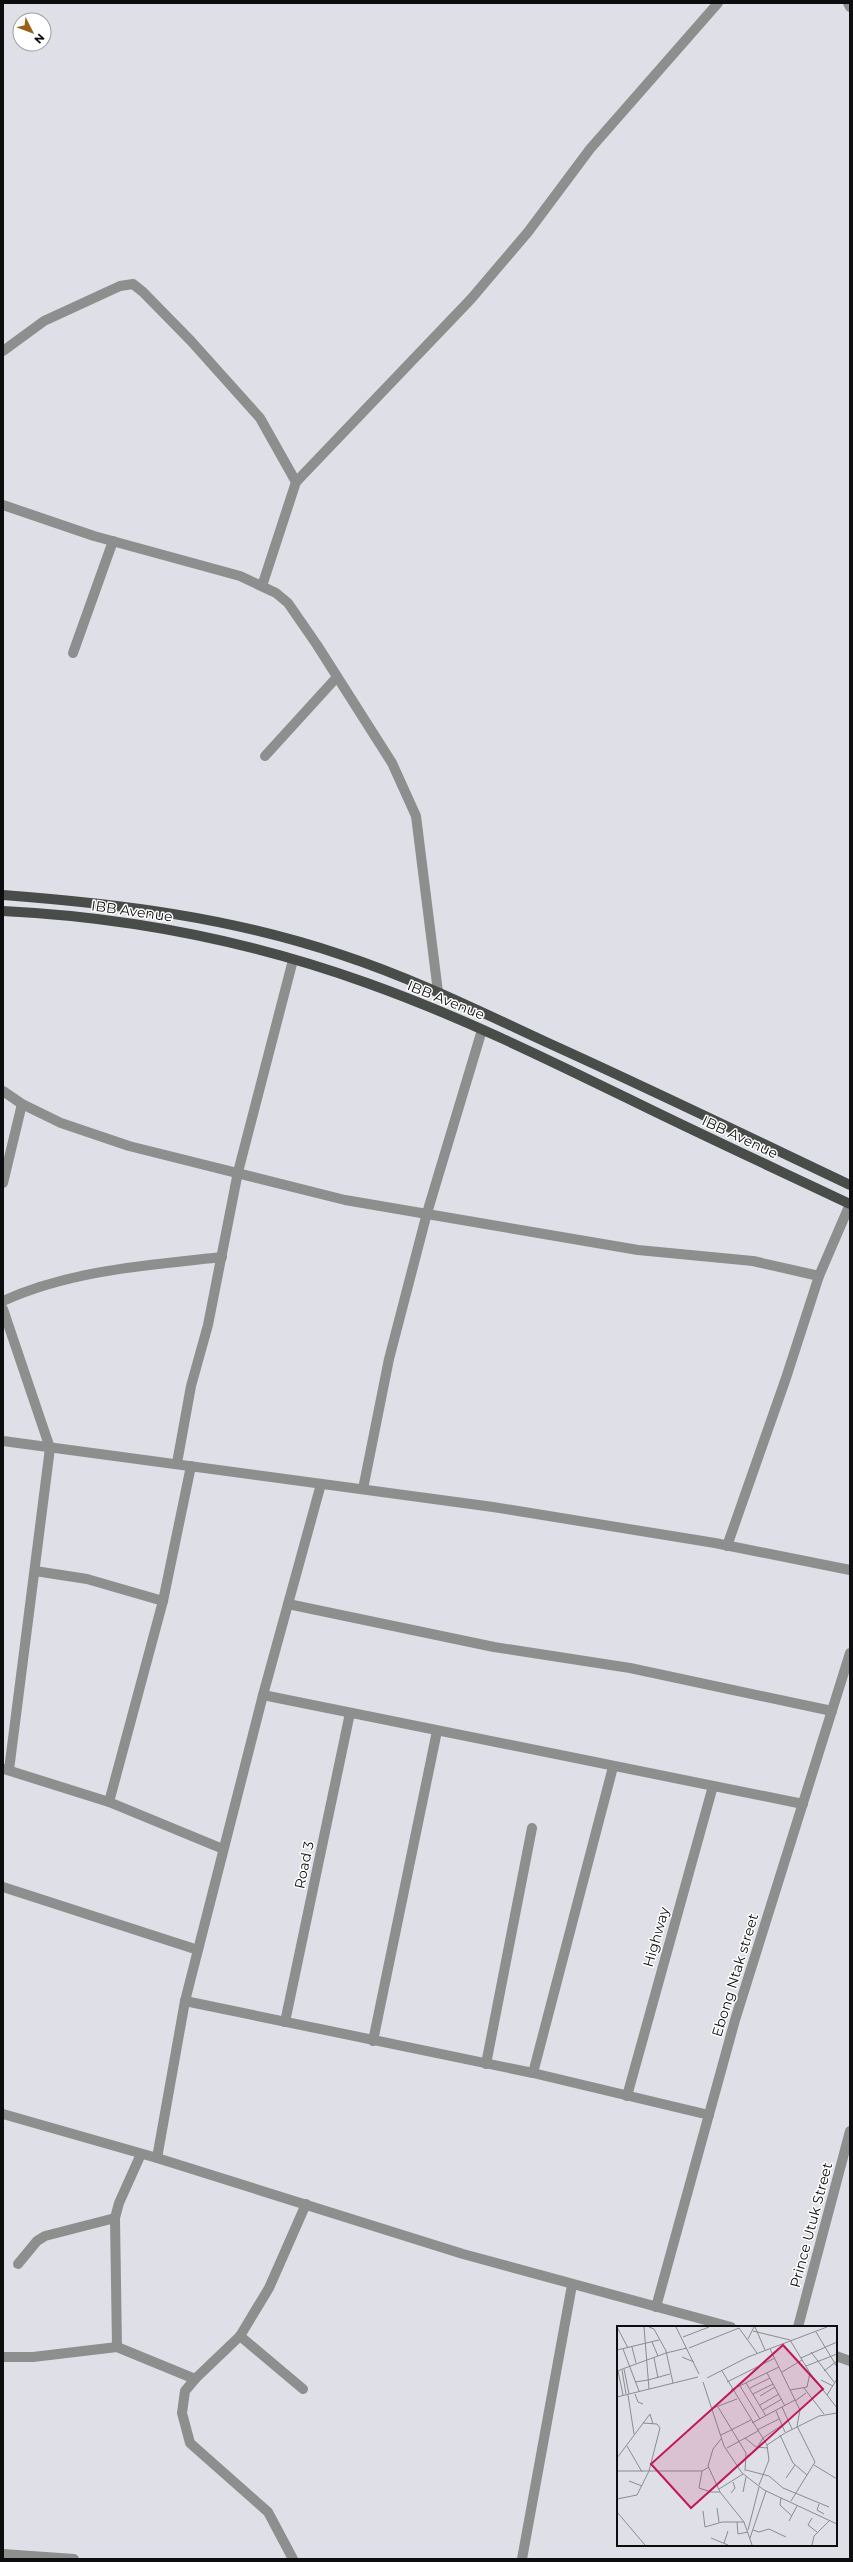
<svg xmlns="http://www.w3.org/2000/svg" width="853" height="2562" font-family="Montserrat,sans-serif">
	<rect width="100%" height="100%" fill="#dfe0e7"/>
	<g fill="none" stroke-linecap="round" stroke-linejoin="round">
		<g stroke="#8c8f8d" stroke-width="10">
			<polyline points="848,3 850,7"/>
			<polyline points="3,351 44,321 120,286 133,284 143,292 191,341 260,418 296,482"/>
			<polyline points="3,505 94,536 240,576 276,593 288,603 317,645 392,763 416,816 438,992"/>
			<polyline points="262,586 296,482 471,299 528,232 590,149 718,3"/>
			<polyline points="73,653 113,541"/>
			<polyline points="265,756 337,677"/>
			<polyline points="3,1091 22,1104 61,1123 129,1146 345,1200 638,1250 753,1261 819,1276"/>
			<polyline points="3,1183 22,1104"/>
			<path d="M 3,1301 C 71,1270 149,1265 222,1257"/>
			<polyline points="3,1309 50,1448 9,1770"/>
			<polyline points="3,1441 493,1507 715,1543 850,1570"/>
			<polyline points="177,1463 191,1386 208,1325 238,1172 293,960"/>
			<polyline points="363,1489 389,1359 427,1213 482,1030"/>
			<polyline points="727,1546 786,1378 819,1276 850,1204"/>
			<polyline points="35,1571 87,1579 163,1601"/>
			<polyline points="288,1604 494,1647 630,1668 832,1711"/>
			<polyline points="263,1695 803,1804"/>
			<polyline points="4,1769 109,1802 223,1849"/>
			<polyline points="109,1802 163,1601 191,1466"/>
			<polyline points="3,1887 198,1950"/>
			<polyline points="185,2001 533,2073 709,2115"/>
			<polyline points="285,2022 350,1713"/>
			<polyline points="373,2041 437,1731"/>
			<polyline points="486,2064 532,1828"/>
			<polyline points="533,2073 613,1767"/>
			<polyline points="627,2096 713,1786"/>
			<polyline points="3,2114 157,2158 463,2254 731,2327"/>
			<polyline points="157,2158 185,2001 263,1695 321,1484"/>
			<polyline points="18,2264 37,2241 45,2236 115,2218"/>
			<polyline points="656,2307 735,2020 850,1653"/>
			<polyline points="798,2327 850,2131"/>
			<polyline points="240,2336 303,2389"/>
			<polyline points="117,2347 115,2218 119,2203 141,2154"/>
			<polyline points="836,2356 850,2361"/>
			<polyline points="3,2357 33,2357 117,2347 195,2379"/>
			<polyline points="3,2554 74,2559"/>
			<polyline points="293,2559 268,2512 190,2443 182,2413 185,2391 195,2379 240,2336 269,2288 306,2204"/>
			<polyline points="522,2559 572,2285"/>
		</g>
		<g stroke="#484d4a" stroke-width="10">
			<path d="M 3,895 C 121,904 229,917 342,955 C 412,978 479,1011 546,1042 C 648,1088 749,1137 850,1185"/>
			<path d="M 3,911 C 127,917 250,941 367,983 C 457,1015 543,1057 629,1099 C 702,1135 776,1169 850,1204"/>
		</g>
	</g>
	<g text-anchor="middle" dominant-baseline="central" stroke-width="3" stroke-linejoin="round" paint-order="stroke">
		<g font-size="14" fill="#0d0d0f" stroke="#fff">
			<text transform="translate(132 911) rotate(8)">IBB Avenue</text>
			<text transform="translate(446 1000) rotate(22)">IBB Avenue</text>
			<text transform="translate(740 1137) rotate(25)">IBB Avenue</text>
			<text transform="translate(304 1865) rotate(-78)">Road 3</text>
			<text transform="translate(656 1937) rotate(-74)">Highway</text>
			<text transform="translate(735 1975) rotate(-73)">Ebong Ntak street</text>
			<text transform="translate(811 2225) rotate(-75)">Prince Utuk Street</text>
		</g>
	</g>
	<g transform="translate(617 2326)">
		<rect width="220" height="220" fill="#dfe0e7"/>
		<path fill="none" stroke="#8b8c91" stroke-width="1" d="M 0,1 L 11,22M 27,1 L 32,63M 32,1 L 37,3 L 49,25 L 56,57M 59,1 L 82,48M 138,1 L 148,24M 136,5 L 173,14 L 193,47 L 220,82M 199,6 L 220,41M 66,11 L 92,1M 131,13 L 137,1M 35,16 L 41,30M 15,21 L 19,37M 72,22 L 122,2 L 140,27M 6,23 L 22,65M 153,23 L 183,84 L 180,100 L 198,136 L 174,175M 0,24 L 42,14M 194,26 L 217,56M 49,27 L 70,22M 65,31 L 77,36M 37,32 L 41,52M 184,32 L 220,16M 189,40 L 220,28M 7,43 L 12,68M 5,44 L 9,68M 0,45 L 49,27M 1,45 L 6,69M 105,45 L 150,119 L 152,134 L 142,159M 207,45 L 220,35M 165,46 L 185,34M 150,47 L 168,80M 90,52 L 131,31 L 210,1M 31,54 L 53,48M 204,54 L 216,60M 18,56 L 31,54M 86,56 L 107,120 L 125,147 L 147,164 L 220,198M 110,56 L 158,32M 129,57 L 149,90M 123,60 L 143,93M 133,62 L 153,52M 187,62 L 207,88M 114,64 L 162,41M 173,64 L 190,61 L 193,47M 18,68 L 21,76 L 26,78M 136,68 L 156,58M 11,69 L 17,108M 210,69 L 220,53M 143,70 L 158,61M 0,71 L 81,51M 178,75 L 189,67M 143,79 L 162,68M 101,81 L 129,127 L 128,145M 165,81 L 175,103M 96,82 L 120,73M 146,84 L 165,73M 159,85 L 168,106M 135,97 L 178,74M 140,104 L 162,93M 104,109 L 134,94M 163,109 L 176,137 L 190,149M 128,112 L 139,121 L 151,122M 104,113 L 96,123 L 91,140 L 103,166 L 127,196 L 135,219M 150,119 L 168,107 L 202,90 L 220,87M 10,120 L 25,146M 110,122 L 141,105M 130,130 L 138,125 L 146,112 L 165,99M 0,132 L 33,88 L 36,98M 197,139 L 220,153M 129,144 L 152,150 L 166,162 L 212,181M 0,145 L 85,145 L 92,141M 85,145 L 82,162 L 94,166 L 103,166M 169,152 L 178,139M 12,155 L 25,160M 102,163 L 126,148M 126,166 L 129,151M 114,167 L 118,162 L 116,156M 164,172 L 163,179 L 175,190M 0,173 L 20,169 L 32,145 L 43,102 L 40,98 L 26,97M 202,178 L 200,184 L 207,188M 100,182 L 102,196M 86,185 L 88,201 L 105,196 L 127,196M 0,186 L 28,219M 195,192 L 191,199 L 200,206M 172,195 L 180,180M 120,196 L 121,208 L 131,206M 131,204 L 142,161M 136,204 L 142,206 L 152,203 L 169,211M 94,212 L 111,219M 133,212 L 149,165M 107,217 L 111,205M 195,219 L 197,210 L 212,195"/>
		<path fill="#c2185b" fill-opacity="0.15" stroke="#c2185b" stroke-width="2" d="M 166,19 L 206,63 L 74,182 L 34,138 Z"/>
		<rect width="220" height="220" fill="none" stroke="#0d0d0f" stroke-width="2"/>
	</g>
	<rect width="853" height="2562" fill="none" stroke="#0d0d0f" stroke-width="8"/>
	<g transform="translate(32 32) rotate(132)"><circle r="19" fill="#ffffff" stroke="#9e9e9f"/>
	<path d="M0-3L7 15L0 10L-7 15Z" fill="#98611a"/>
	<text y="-6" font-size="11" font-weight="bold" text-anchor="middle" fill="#0d0d0f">N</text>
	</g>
</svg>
